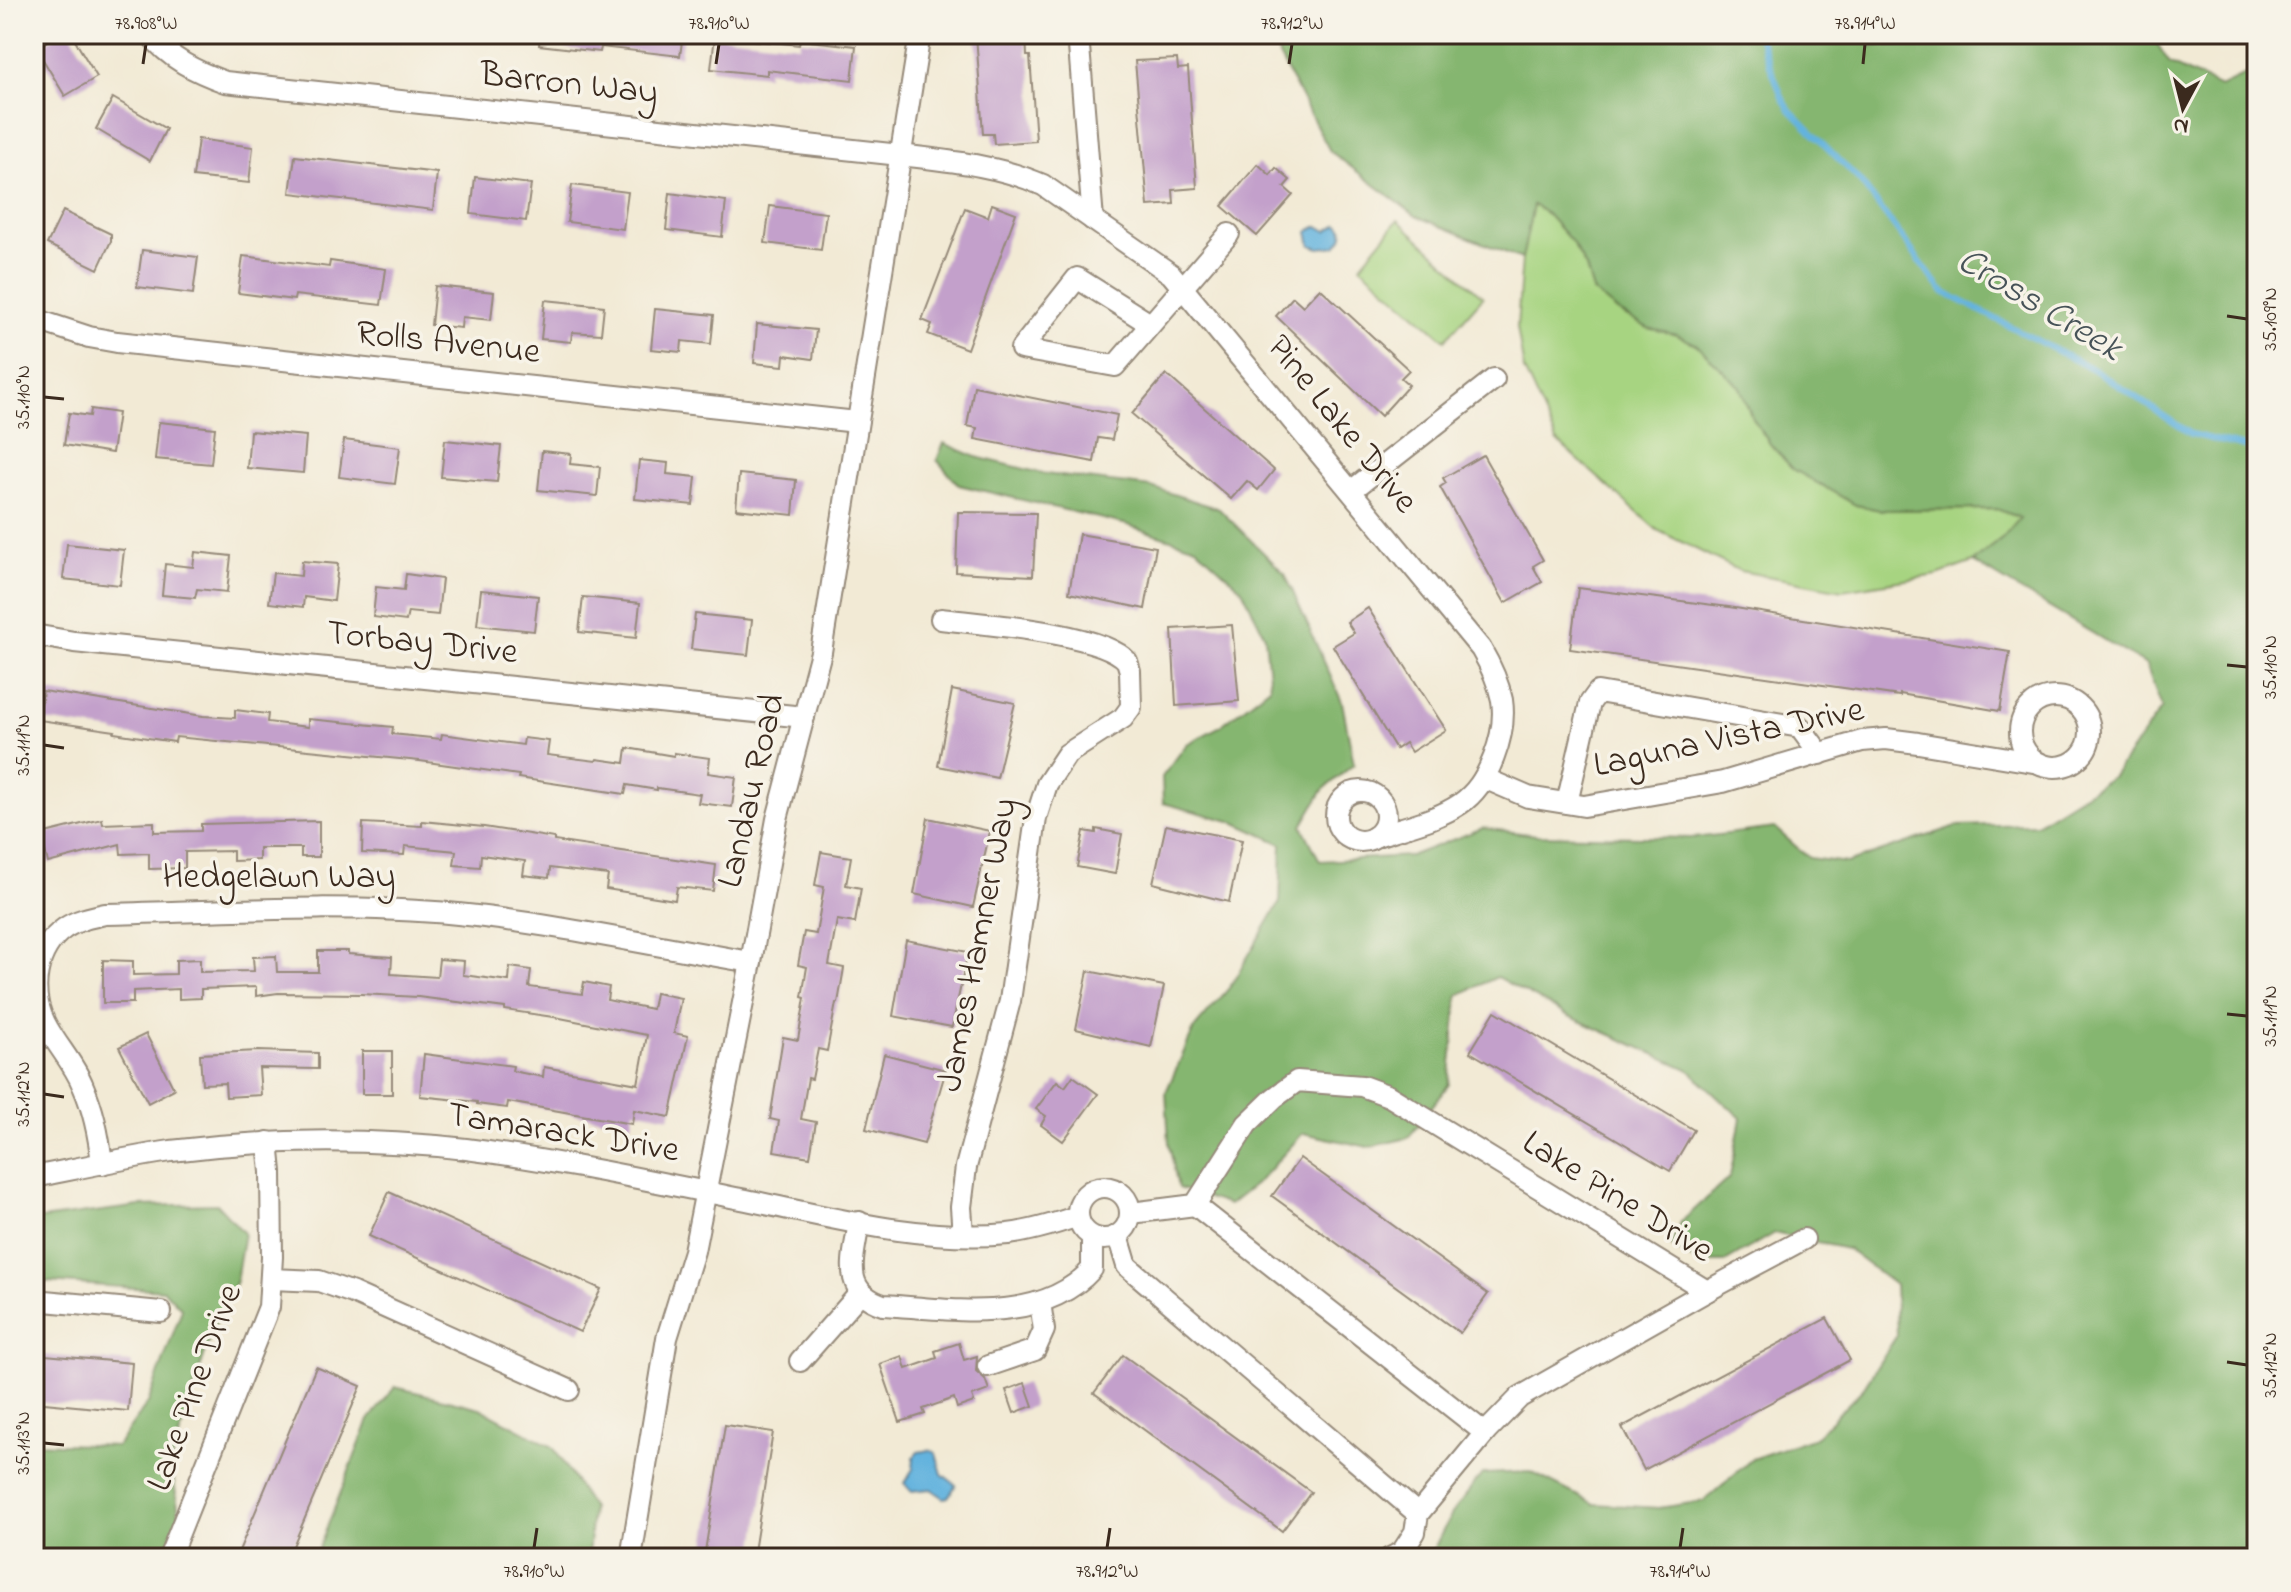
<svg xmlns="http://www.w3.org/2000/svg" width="2291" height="1592" font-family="'Indie Flower',sans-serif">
	<rect width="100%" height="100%" fill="#f7f3e8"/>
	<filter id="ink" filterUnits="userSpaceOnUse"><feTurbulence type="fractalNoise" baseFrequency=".0125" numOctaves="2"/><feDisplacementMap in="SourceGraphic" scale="16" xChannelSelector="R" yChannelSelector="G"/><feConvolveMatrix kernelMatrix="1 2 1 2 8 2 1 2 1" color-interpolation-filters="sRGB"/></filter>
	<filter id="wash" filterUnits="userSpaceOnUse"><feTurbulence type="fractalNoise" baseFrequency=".006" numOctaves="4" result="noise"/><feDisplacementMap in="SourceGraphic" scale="32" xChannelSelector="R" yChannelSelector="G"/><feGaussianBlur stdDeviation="1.8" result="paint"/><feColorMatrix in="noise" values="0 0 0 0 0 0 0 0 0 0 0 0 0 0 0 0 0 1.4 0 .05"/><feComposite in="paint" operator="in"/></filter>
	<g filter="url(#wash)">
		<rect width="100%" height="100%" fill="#f2ead5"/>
		<g fill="#a7d481" stroke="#717f50" stroke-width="2">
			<polygon points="1533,205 1547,214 1572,242 1586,267 1593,291 1617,311 1648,328 1677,335 1696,344 1740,387 1752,418 1771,445 1793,469 1856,505 1880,510 1997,509 2021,518 2003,538 1973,562 1937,575 1842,590 1740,571 1657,530 1557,441 1524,370 1517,327 1522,259"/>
			<polygon points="1398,220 1483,297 1445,340 1360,266"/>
		</g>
		<g fill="#85b66f" stroke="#607046" stroke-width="2">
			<polygon points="1275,34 1854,34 1871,46 1917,43 1917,34 2151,34 2170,64 2220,87 2257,69 2257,1558 1429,1558 1451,1515 1482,1474 1531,1472 1594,1504 1659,1508 1704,1501 1752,1459 1815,1437 1862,1390 1897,1335 1895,1285 1847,1249 1774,1233 1725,1262 1697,1262 1671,1245 1681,1222 1730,1177 1741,1118 1688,1069 1569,1016 1497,977 1458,995 1449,1084 1408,1138 1368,1147 1303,1133 1258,1182 1229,1205 1178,1188 1169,1143 1166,1092 1194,1029 1230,987 1280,902 1282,844 1234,822 1163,803 1162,777 1187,744 1219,727 1270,687 1265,636 1242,589 1196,547 1124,524 959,485 937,460 944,443 976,457 1045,474 1151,487 1219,509 1285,574 1342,702 1354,764 1323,790 1302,826 1320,861 1410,856 1483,828 1536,835 1694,838 1775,828 1809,858 1847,863 1957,826 2036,824 2113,776 2162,708 2146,665 1973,562 2003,538 2020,518 1997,509 1880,510 1856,505 1793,469 1771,445 1752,417 1740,387 1696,344 1677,335 1648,328 1617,311 1593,291 1586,267 1572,242 1547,214 1533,205 1522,259 1416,216 1330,151 1279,56"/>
			<polygon points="217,1204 244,1233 236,1281 212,1330 171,1463 186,1558 34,1558 34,1443 117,1446 148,1403 182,1309 164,1290 34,1281 34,1220 140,1206"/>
			<polygon points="395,1387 480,1408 553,1447 592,1508 588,1558 315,1558 369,1420"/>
		</g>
		<g fill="#63b3de" stroke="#4f6e7e" stroke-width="2">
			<path d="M 1338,224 C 1348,231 1342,239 1336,246 L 1319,248 L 1311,245 L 1308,232 L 1318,226 L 1327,231 Z"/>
			<polygon points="931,1450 936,1453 942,1474 956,1485 948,1497 944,1498 931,1489 911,1491 904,1483 913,1469 914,1457 918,1452"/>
		</g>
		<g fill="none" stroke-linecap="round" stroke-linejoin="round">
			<polyline stroke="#63b3de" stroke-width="6" points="1758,34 1783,99 1790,110 1860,181 1942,291 2098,372 2191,434 2257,450"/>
		</g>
		<g id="blocks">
			<g fill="#c3a0cb">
				<polygon points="60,34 71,34 97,77 65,96 36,48"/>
				<polygon points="540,34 683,34 680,56 601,47 600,52 539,45"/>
				<polygon points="976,34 1026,34 1027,56 1030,56 1036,141 994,144 993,134 983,134"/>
				<polygon points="715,36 799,45 800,40 856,46 852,80 767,70 767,75 711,69"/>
				<polygon points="1177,59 1178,69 1188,68 1197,188 1173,190 1174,204 1148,206 1135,61"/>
				<polygon points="113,98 166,129 150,161 96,129"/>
				<polygon points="198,139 253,147 249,183 193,177"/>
				<polygon points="295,156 437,173 433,210 290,193"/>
				<polygon points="1258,164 1270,175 1276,168 1290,180 1284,187 1293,195 1257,236 1222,206"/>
				<polygon points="475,177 531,184 526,221 471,214"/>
				<polygon points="572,185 628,192 623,229 567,222"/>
				<polygon points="670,193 726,201 722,237 666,230"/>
				<polygon points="992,204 1016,213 967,349 928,334 932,324 922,320 965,208 988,217"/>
				<polygon points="770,206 826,213 821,250 765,243"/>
				<polygon points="63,211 111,234 111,241 98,269 47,244"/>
				<polygon points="142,250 198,257 193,294 137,287"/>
				<polygon points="243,256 329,267 330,261 386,269 381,305 295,295 294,300 238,293"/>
				<polygon points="435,286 494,292 491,320 462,317 461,328 431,325"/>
				<polygon points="1320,288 1409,370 1401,378 1409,385 1381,416 1276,316 1293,297 1303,306"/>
				<polygon points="545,300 604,306 601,334 572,332 571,342 541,339"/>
				<polygon points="655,309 714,315 711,344 682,341 681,352 651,349"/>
				<polygon points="757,324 816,330 813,359 784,355 783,366 754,363"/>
				<polygon points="1166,374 1274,470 1258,490 1247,481 1231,499 1132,414"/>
				<polygon points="974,386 1117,415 1112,440 1098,438 1094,462 975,439 977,428 967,426"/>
				<polygon points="91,409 118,413 112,453 64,445 69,413 90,416"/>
				<polygon points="159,422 215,428 211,464 155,459"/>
				<polygon points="250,431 306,436 303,473 247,468"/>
				<polygon points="344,440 400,447 395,484 339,477"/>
				<polygon points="445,440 501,446 497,482 441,477"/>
				<polygon points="542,451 571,454 570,464 600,467 597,496 538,490"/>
				<polygon points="1483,455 1543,560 1533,566 1542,582 1505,603 1440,487 1446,483 1443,478"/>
				<polygon points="639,460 668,463 667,474 696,477 693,505 635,499"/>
				<polygon points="739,474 796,480 793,515 736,509"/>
				<polygon points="958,512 1036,513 1033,576 956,572"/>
				<polygon points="1079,534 1156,547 1145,609 1069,593"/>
				<polygon points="67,544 124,550 120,585 63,579"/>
				<polygon points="195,552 231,556 227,592 197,589 195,598 162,595 165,564 193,567"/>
				<polygon points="302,561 338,564 334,601 304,597 303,607 269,603 273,573 301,576"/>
				<polygon points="406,574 442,579 438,615 408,612 406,621 373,617 376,587 404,590"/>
				<polygon points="1578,588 1729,607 2010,652 2000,711 1900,694 1900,696 1570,649"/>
				<polygon points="481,590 538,596 534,631 477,625"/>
				<polygon points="583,597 640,603 636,638 579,632"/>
				<polygon points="1368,608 1446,730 1411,752 1405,743 1396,749 1333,646 1354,633 1347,622"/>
				<polygon points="695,614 752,620 748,655 691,649"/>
				<polygon points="1232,625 1239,701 1176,706 1172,629"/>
				<polygon points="952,690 1015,703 997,778 938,766"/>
				<polygon points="43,691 203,716 235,718 235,710 268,714 267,722 308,727 308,719 393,727 392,734 441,739 442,734 523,745 524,738 549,741 547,755 596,761 597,759 625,763 627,748 674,756 674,753 710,758 708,773 736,777 732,807 698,803 700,794 657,788 657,790 627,785 625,794 518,778 519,775 420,761 176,737 175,742 114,733 115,731 39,720"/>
				<polygon points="928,818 990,831 973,907 914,894"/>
				<polygon points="102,819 103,824 154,822 154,832 201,831 201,824 319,821 319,857 301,857 301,848 259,848 259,860 233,861 233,851 185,852 185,868 149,869 149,853 121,854 120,844 48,863 41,834"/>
				<polygon points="422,821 484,827 554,838 554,841 716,865 713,891 677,887 675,900 606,889 608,875 550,868 549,878 523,875 525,861 481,855 480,867 454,865 456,851 405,846 404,855 362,853 363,823 422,826"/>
				<polygon points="1166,825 1242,840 1229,902 1153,883"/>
				<polygon points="1096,829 1122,834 1115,874 1077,867 1084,831 1096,833"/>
				<polygon points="821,852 851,857 846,885 861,888 855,923 837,920 829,965 844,968 838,1003 836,1003 827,1051 818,1049 812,1079 808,1078 801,1119 816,1122 810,1157 774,1151 779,1121 770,1119 783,1037 798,1040 805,998 802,997 807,967 798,965 804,932 816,934 824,887 815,885"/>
				<polygon points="906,940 968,952 952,1027 893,1016"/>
				<polygon points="318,951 348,951 348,954 392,957 391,974 437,977 439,959 464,961 463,975 509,981 510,967 531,970 529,987 582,994 584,982 609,987 607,1000 652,1009 655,993 681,998 674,1033 688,1036 670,1117 634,1110 632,1124 508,1102 507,1108 477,1104 477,1102 420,1096 424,1054 513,1066 512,1071 543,1077 544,1067 638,1084 647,1035 560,1018 505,1010 505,1008 418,997 361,994 278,993 256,996 256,987 201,989 201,998 179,999 179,989 133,991 133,1003 103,1003 103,960 133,961 133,975 176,974 176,960 200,959 200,972 254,971 253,957 276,956 277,972 318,972"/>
				<polygon points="1088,971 1164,986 1151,1047 1076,1029"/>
				<polygon points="1495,1011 1694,1130 1670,1171 1470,1052"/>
				<polygon points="146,1034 174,1089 148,1103 119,1047"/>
				<polygon points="258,1051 318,1053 318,1069 259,1068 261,1095 226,1097 225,1083 202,1084 200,1054"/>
				<rect x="362" y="1051" width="30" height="43"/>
				<polygon points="884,1054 946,1070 924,1144 866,1129"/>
				<polygon points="1073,1076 1098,1094 1063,1141 1041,1125 1046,1116 1036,1109 1057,1081 1065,1087"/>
				<polygon points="1300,1158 1488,1294 1460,1333 1272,1196"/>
				<polygon points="389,1192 601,1289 580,1332 369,1236"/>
				<polygon points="1827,1318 1850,1360 1644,1470 1622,1427"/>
				<polygon points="959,1343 964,1360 977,1356 976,1371 985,1379 989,1390 972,1396 974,1402 957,1408 954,1398 923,1409 925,1414 900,1422 880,1364 902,1356 906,1369 937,1358 935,1351"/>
				<polygon points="34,1354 132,1363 128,1411 34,1402"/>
				<polygon points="1123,1355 1311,1492 1282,1531 1094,1393"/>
				<polygon points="316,1367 361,1386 288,1558 236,1558"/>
				<polygon points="1025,1383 1033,1406 1014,1413 1006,1390"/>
				<polygon points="725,1425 773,1432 753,1558 704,1558"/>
			</g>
		</g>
	</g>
	<g filter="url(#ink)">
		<use href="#blocks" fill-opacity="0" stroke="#968a7a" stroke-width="2"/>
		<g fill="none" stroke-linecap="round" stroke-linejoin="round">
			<defs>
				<g id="minor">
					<path d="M 150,34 C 169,59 197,72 225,82 L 900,155 C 949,161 998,165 1043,185 L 1171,274 L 1481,649 C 1491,666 1498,681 1502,700 C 1507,734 1489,785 1460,804 C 1435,821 1402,827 1374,837"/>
					<polyline points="1078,34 1093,220"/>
					<polyline points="34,319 89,337 117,342 857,422"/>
					<polyline points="1150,324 1077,278 1021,349 1115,366 1229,234"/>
					<polyline points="1351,491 1494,379"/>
					<path d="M 941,619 C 981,624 1102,632 1127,661 L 1130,671 L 1131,707 L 1123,718 L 1067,754 L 1047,784 L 1036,818 L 1010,1001 L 966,1167 L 961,1207 L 963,1235"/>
					<polyline points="34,635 74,642 804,717"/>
					<circle cx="2055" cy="732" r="35"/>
					<polyline points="1484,778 1528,797 1584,806 1723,782 1862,741 1886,739 1918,743 2039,763"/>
					<circle cx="1361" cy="816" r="25"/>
					<polyline points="1567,803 1590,703 1598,692 1800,727 1820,754"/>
					<path d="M 102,1164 C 99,1136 94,1111 83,1086 C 74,1063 56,1045 45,1023 C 29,992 35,949 65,928 C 77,920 91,917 105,914 C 222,911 341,903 458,914 C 556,924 654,946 751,962"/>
					<path d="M 34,1177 C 79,1168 125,1158 171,1151 C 268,1139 368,1138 466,1149 C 561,1161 656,1182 751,1201 C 834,1218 922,1242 1008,1234 C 1032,1231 1055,1224 1078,1216"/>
					<circle cx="1104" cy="1213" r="26"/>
					<polyline points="1195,1205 1485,1433"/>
					<polyline points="1131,1213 1195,1205 1247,1124 1274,1098 1297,1081 1362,1086 1389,1096 1707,1291 1520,1397 1485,1433 1418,1514 1415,1532 1402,1552 1390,1558"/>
					<path d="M 859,1222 C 854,1258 840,1291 883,1305 C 951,1309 1041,1326 1092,1269 L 1092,1237"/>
					<polyline points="1118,1236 1127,1266 1418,1514"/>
					<polyline points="271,1279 319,1281 353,1293 569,1390"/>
					<polyline points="1707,1291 1804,1239"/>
					<polyline points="34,1300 161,1312"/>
					<polyline points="800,1361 860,1293"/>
					<polyline points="988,1366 1035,1350 1044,1330 1040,1302"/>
					<polyline points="169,1558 269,1307 272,1257 271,1172 268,1142"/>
					<polyline points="631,1558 667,1338 694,1251 751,962 777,819 821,652 920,34"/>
				</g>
			</defs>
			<use href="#minor" stroke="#968a7a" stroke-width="24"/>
			<use href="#minor" stroke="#fff" stroke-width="20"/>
		</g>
	</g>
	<path fill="none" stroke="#3b2a1e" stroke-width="3" d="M 143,64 L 146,44M 716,64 L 719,44M 1289,64 L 1292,44M 1863,64 L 1865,44M 2227,316 L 2247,319M 44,397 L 64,399M 2227,665 L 2247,667M 44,745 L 64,748M 2227,1014 L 2247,1016M 44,1094 L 64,1097M 2227,1362 L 2247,1365M 44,1443 L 64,1445M 534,1548 L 537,1528M 1107,1548 L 1110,1528M 1680,1548 L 1683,1528"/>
	<g text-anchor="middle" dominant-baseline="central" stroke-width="7" stroke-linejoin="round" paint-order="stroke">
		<g font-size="36" fill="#3b2a1e" stroke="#f7f3e8">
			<text transform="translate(569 85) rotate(6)">Barron Way</text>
			<text transform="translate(448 344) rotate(6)">Rolls Avenue</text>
			<text transform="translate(1341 425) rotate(51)">Pine Lake Drive</text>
			<text transform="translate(422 644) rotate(6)">Torbay Drive</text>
			<text transform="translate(1729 739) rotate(-12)">Laguna Vista Drive</text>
			<text transform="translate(753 791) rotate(-77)">Landau Road</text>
			<text x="279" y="878">Hedgelawn Way</text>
			<text transform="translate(979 945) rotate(-79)">James Hamner Way</text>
			<text transform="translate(563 1134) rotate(9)">Tamarack Drive</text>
			<text transform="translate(1617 1198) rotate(32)">Lake Pine Drive</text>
			<text transform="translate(196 1388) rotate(-70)">Lake Pine Drive</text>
		</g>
		<g font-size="38" font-style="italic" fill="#475358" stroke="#f7f3e8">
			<text transform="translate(2039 306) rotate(31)">Cross Creek</text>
		</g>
	</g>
	<rect width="2291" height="1592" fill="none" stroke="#f7f3e8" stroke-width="88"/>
	<g transform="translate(2183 108) rotate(187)" stroke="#f7f3e8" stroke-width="6" paint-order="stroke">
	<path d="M0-6L14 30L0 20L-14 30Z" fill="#3b2a1e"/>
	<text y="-12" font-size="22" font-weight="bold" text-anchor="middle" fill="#3b2a1e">N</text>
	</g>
	<rect x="44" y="44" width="2203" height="1504" fill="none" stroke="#3b2a1e" stroke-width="3"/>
	<g font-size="20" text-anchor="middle" fill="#3b2a1e">
		<text x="146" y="29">78.908°W</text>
		<text x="719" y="29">78.910°W</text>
		<text x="1292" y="29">78.912°W</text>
		<text x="1865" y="29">78.914°W</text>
		<text transform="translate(2269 319) rotate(-90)" y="7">35.109°N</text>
		<text transform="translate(22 397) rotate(-90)" y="7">35.110°N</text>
		<text transform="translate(2269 667) rotate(-90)" y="7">35.110°N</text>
		<text transform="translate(22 745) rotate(-90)" y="7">35.111°N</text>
		<text transform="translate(2269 1016) rotate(-90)" y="7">35.111°N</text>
		<text transform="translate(22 1094) rotate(-90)" y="7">35.112°N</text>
		<text transform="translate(2269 1365) rotate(-90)" y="7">35.112°N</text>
		<text transform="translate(22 1443) rotate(-90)" y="7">35.113°N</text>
		<text x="534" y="1577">78.910°W</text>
		<text x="1107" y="1577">78.912°W</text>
		<text x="1680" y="1577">78.914°W</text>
	</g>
</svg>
